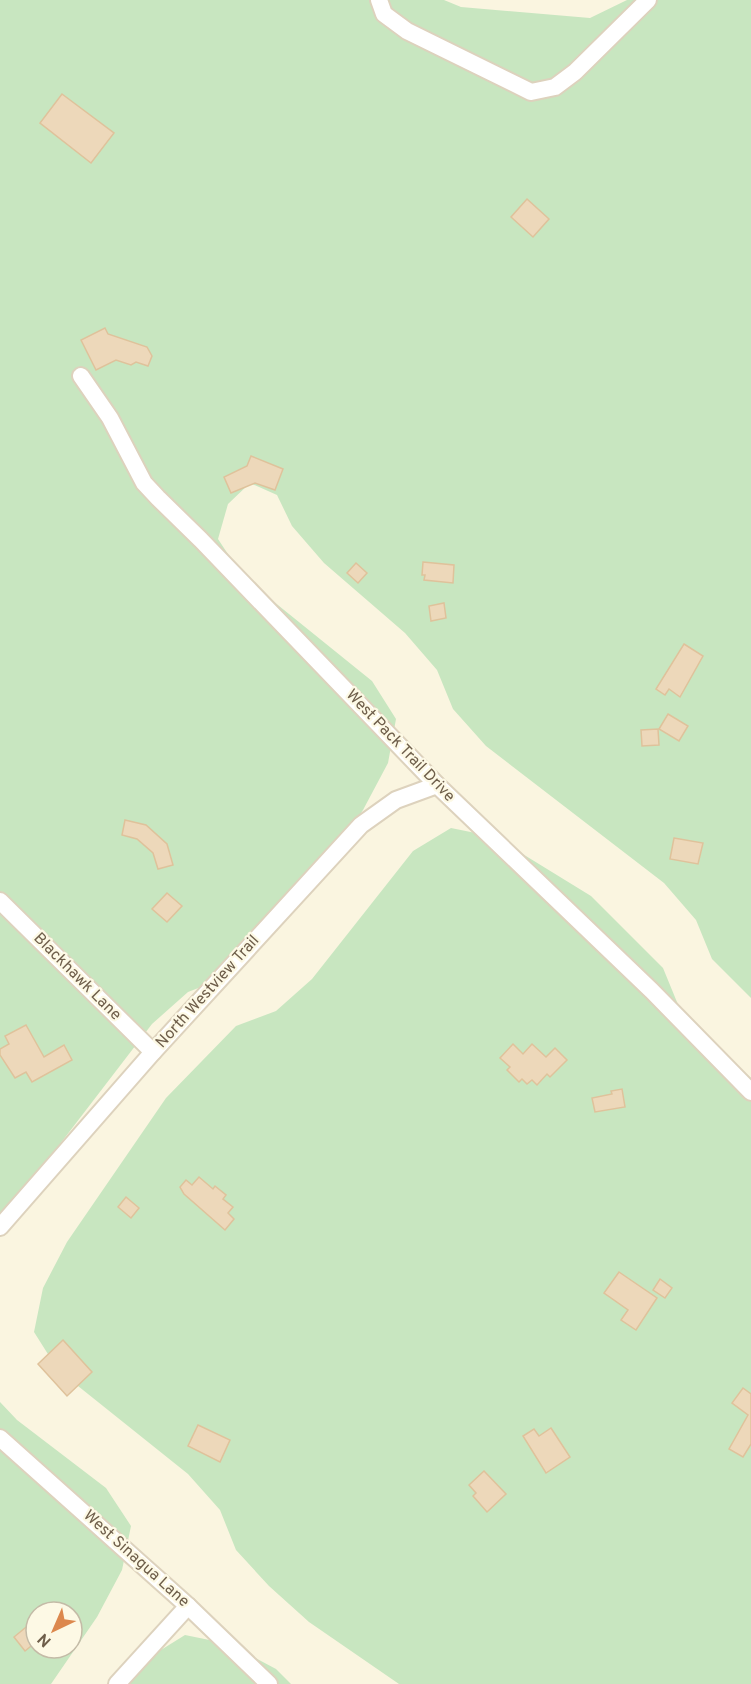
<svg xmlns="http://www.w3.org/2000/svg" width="751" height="1684" font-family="Overpass,sans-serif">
	<rect width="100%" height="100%" fill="#faf5e0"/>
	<g fill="#c8e6c0" fill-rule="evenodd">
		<polygon points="0,0 444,0 461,7 590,18 627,0 751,0 751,998 712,959 696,920 664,883 486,746 453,709 437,670 405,633 324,563 292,526 277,495 250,483 228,504 218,539 243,577 372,681 396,719 388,763 363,810 297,905 263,945 227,977 188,992 152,1024 17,1200 0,1215"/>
		<polygon points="451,828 495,837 591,896 663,968 679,1007 712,1044 751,1078 751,1684 399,1684 309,1622 269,1586 236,1550 220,1510 188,1474 58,1370 34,1332 43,1288 67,1242 166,1098 236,1026 276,1011 312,979 413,851"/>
		<path d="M 0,1402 L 17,1420 L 106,1488 L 131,1526 L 122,1570 L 97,1617 L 51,1684 L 0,1684 ZM 36,1612 L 72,1612 L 72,1648 L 36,1648 Z"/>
		<polygon points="185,1635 229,1644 276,1669 291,1684 130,1684 148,1658"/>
	</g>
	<g fill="#edd8ba" stroke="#dfc29b" stroke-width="1.5">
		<polygon points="62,94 114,133 91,163 40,123"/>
		<polygon points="527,199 549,219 533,237 511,217"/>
		<polygon points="105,328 108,334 147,347 152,356 148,366 136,362 131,365 116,360 96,370 81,340"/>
		<polygon points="251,456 283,469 275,490 255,483 231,493 224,477 247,466"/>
		<polygon points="423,562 454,565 453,583 424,580 425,575 422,575"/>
		<polygon points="356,563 367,573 358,583 347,573"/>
		<polygon points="444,603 446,618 431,621 429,606"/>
		<polygon points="684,644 703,656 680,697 669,689 665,695 656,689"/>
		<polygon points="668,714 688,726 679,741 659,729"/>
		<polygon points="658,729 659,745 642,746 641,730"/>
		<polygon points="125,820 146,825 167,844 173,865 158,869 153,853 137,839 122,835"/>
		<polygon points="674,838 703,843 698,864 670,859"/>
		<polygon points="167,893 182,906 167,922 152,909"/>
		<polygon points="26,1025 44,1057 64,1045 72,1060 32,1082 26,1072 15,1078 0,1055 0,1049 9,1044 5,1036"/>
		<polygon points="513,1044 523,1054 532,1044 546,1057 555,1048 567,1060 550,1077 547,1074 537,1085 532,1080 527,1084 522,1079 519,1082 507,1070 510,1067 500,1058"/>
		<polygon points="622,1089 625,1107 595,1112 592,1098 612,1094 611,1091"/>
		<polygon points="199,1177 213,1189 215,1186 226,1195 223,1199 233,1207 228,1213 234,1219 225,1230 184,1194 180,1187 186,1180 192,1185"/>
		<polygon points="126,1197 139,1208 131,1218 118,1207"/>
		<polygon points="619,1272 657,1298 636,1330 621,1320 628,1310 604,1293"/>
		<polygon points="660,1279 672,1288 665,1298 653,1290"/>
		<polygon points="63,1340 92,1372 67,1396 38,1364"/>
		<polygon points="743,1388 751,1394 751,1444 743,1457 729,1449 748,1415 732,1403"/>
		<polygon points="198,1425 230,1440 220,1462 188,1446"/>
		<polygon points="551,1428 570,1457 546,1473 523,1436 534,1429 539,1436"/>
		<polygon points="484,1471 506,1494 487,1512 473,1496 476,1493 469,1485"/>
		<polygon points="36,1619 36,1642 25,1651 14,1637"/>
	</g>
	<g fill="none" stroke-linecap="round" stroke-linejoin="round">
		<defs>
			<g id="minor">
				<polyline points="379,0 384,14 407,31 531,92 555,87 575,72 648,0"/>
				<polyline points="81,376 110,418 144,483 158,498 201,540 437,785 652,991 751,1092"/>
				<polyline points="0,901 153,1052"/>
				<polyline points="0,1227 153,1052 361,825 396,800 437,785"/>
				<polyline points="0,1438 188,1606 269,1684"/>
				<polyline points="117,1684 188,1606"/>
			</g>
		</defs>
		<use href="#minor" stroke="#ddd2bd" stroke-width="20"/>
		<use href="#minor" stroke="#fff" stroke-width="16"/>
	</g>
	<g text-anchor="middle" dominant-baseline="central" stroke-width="4.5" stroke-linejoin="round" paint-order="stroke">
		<g font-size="16" fill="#6e5e4a" stroke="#fdf9e5">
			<text transform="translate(400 746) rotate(46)">West Pack Trail Drive</text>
			<text transform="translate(77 977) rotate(45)">Blackhawk Lane</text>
			<text transform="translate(208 992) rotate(-48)">North Westview Trail</text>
			<text transform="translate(136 1559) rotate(42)">West Sinagua Lane</text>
		</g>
	</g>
	<g transform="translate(54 1630) rotate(224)"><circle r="28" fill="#fdf9e5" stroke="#c4bba7" stroke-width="1.5"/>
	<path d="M0-4.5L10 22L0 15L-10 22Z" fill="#dc884d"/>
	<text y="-9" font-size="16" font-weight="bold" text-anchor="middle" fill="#6e5e4a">N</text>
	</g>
</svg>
